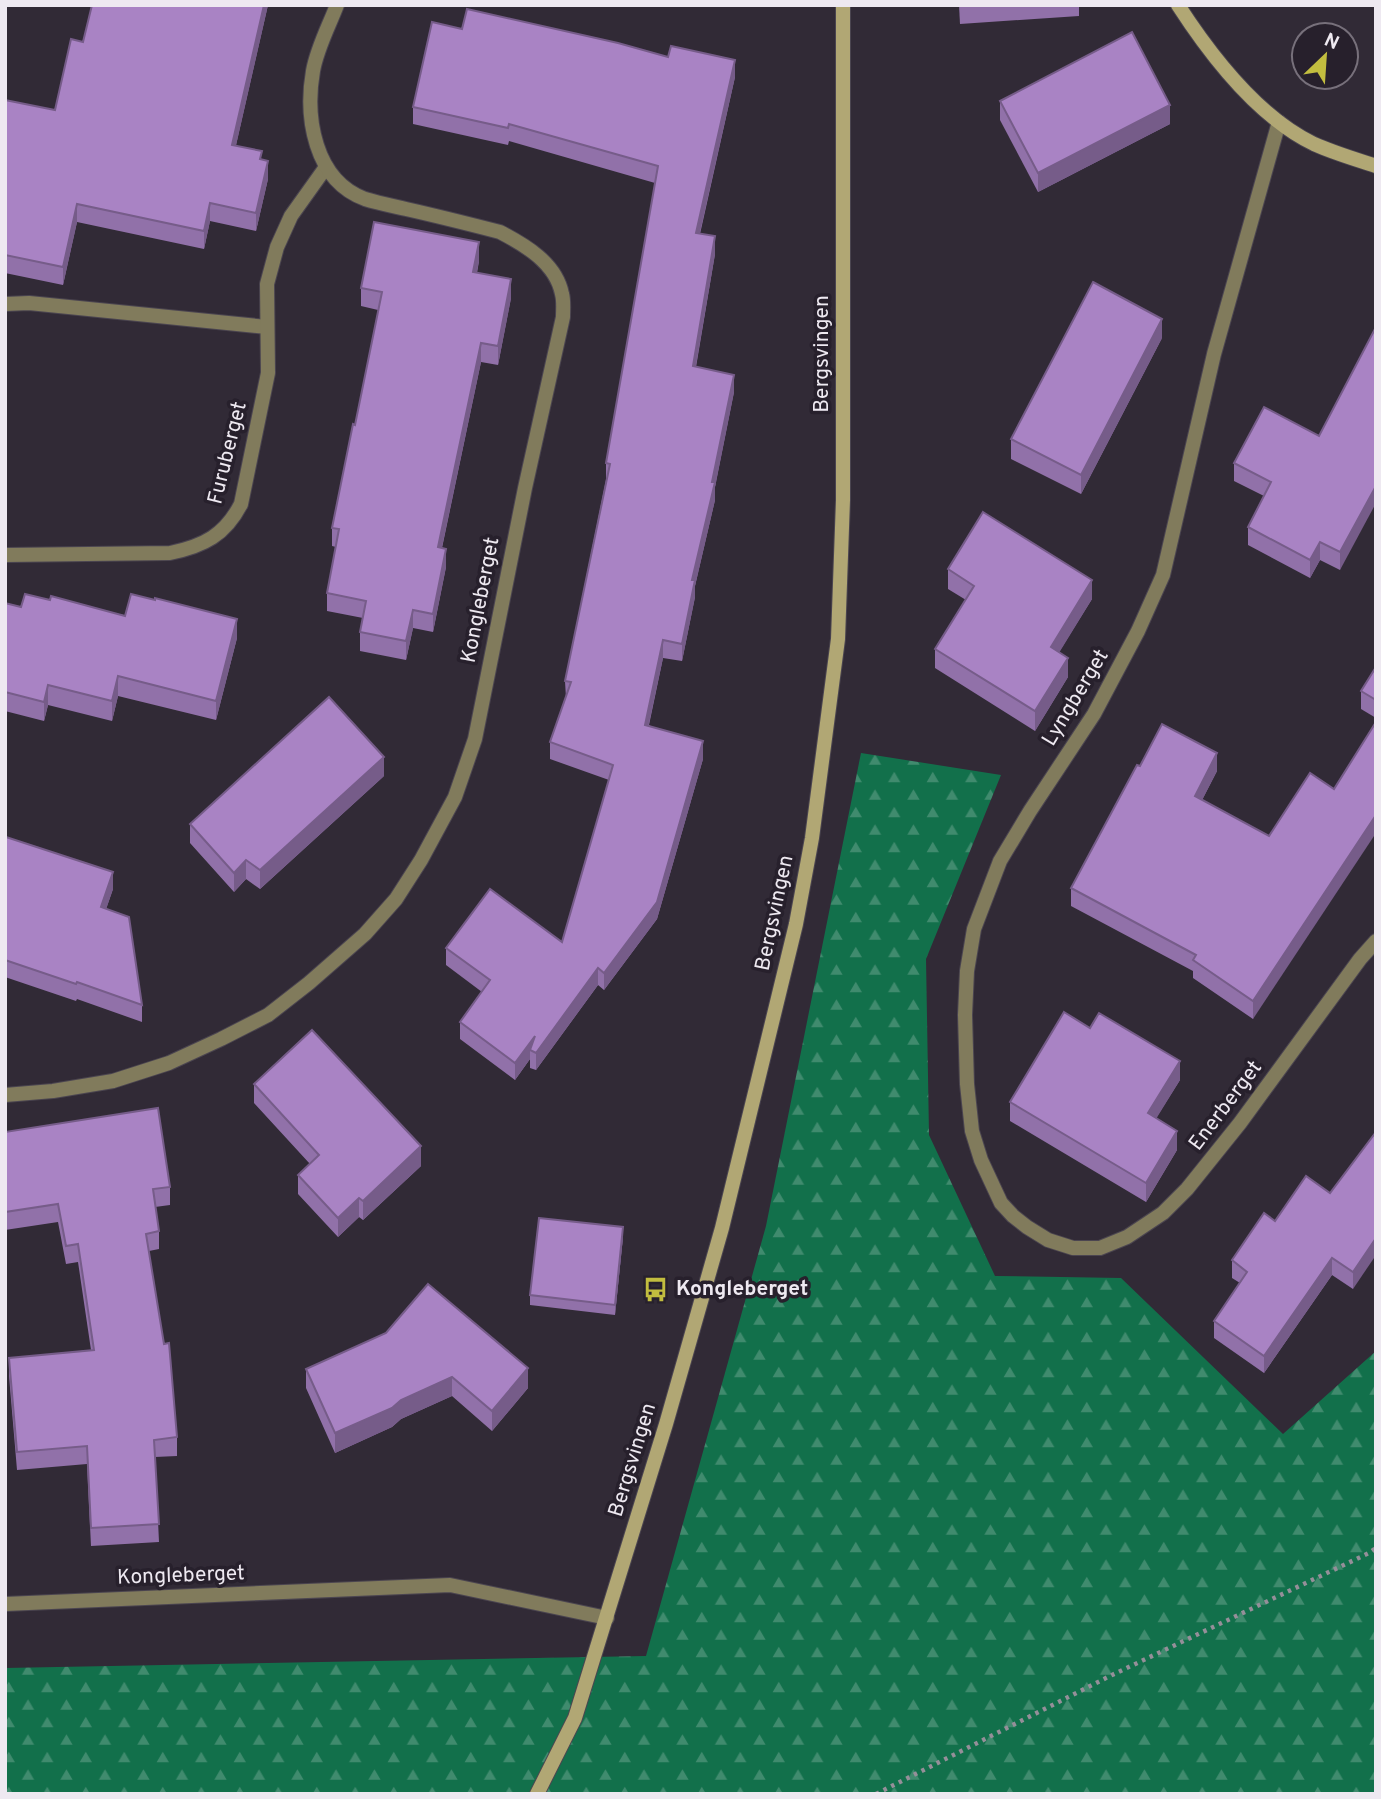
<svg xmlns="http://www.w3.org/2000/svg" width="1381" height="1799" font-family="Overpass,sans-serif">
	<defs>
		<pattern id="forest-firs" width="22" height="20" patternUnits="userSpaceOnUse" patternTransform="scale(1.75)"><rect width="22" height="20" fill="#12704b"/><path d="M5 1l3.5 6h-7zM16 11l3.5 6h-7z" fill="#408b6e"/></pattern>
	</defs>
	<rect width="100%" height="100%" fill="#312a36"/>
	<polygon fill="url(#forest-firs)" points="861,753 1001,775 926,959 929,1135 995,1276 1121,1278 1283,1434 1376,1351 1376,1794 5,1794 5,1668 646,1656 766,1226"/>
	<g fill="none" stroke-linecap="round" stroke-linejoin="round">
		<defs>
			<g id="street">
				<polyline points="1279,122 1214,354 1163,575 1138,631 1094,714 1030,811 1000,861 974,929 967,971 965,1015 967,1084 972,1131 981,1160 1001,1203 1013,1216 1027,1227 1048,1240 1073,1248 1100,1248 1127,1237 1163,1213 1187,1189 1240,1123 1360,959 1376,941"/>
				<polyline points="5,304 29,303 267,327"/>
				<path d="M 5,555 L 170,553 C 204,546 225,535 241,504 L 268,373 L 267,284 L 277,247 L 291,216 L 326,167"/>
				<path d="M 5,1095 L 53,1091 L 113,1081 L 169,1063 L 221,1039 L 268,1015 L 309,983 L 365,934 L 396,899 L 421,860 L 455,797 L 475,739 L 525,488 L 563,317 C 563,309 564,301 562,294 C 556,263 525,245 500,232 C 469,224 437,216 406,209 C 393,206 378,203 365,199 C 314,180 305,117 313,71 C 317,48 329,26 337,5"/>
				<polyline points="5,1604 450,1585 607,1618"/>
			</g>
			<g id="secondary">
				<path d="M 1178,5 C 1211,56 1258,117 1314,144 C 1334,153 1355,159 1376,166"/>
				<polyline points="537,1794 575,1718 666,1424 722,1228 796,924 812,838 838,639 843,500 843,5"/>
			</g>
		</defs>
		<use href="#street" stroke="#4b4550" stroke-width="16"/>
		<use href="#secondary" stroke="#4b4550" stroke-width="16"/>
		<polyline stroke="#958f99" stroke-width="4.5" stroke-dasharray="3.5 5" stroke-linecap="butt" points="876,1794 1112,1675 1369,1553 1376,1548"/>
		<use href="#street" stroke="#817b5c" stroke-width="14"/>
		<use href="#secondary" stroke="#b1a774" stroke-width="14"/>
	</g>
	<g fill="#9171a9">
		<polygon points="92,5 268,5 236,145 262,160 268,179 256,231 210,221 204,249 77,222 63,285 5,273 5,100 55,110 83,42"/>
		<polygon points="959,5 1079,5 1079,16 960,24"/>
		<polygon points="462,29 735,77 700,234 715,254 696,367 734,392 715,487 715,500 695,586 695,597 682,661 663,658 649,725 703,759 657,919 604,990 598,985 536,1070 530,1068 530,1059 515,1080 460,1039 460,1022 482,992 446,965 446,948 562,942 609,780 550,759 550,742 566,698 565,681 606,480 606,463 655,183 509,141 508,145 413,124 413,107"/>
		<polygon points="1000,101 1170,124 1038,192 1000,120"/>
		<polygon points="479,261 477,273 511,298 498,365 481,362 442,548 446,567 433,632 413,628 406,660 360,651 360,632 363,618 327,611 327,593 336,547 332,546 332,528 355,425 378,310 361,306 361,288"/>
		<polygon points="1376,327 1340,570 1320,560 1310,578 1248,545 1248,527 1264,496 1234,481 1234,463 1319,436"/>
		<polygon points="1162,338 1081,494 1011,459 1011,439"/>
		<polygon points="948,569 1092,599 1059,652 1068,677 1035,731 935,668 935,649 966,600 948,589"/>
		<polygon points="50,600 237,638 216,720 118,696 112,721 48,705 44,721 5,711 5,603 21,607"/>
		<polygon points="1376,667 1376,718 1361,709 1361,691"/>
		<polygon points="1140,766 1217,771 1202,800 1269,836 1334,789 1253,1019 1193,978 1193,971 1071,906 1071,888"/>
		<polygon points="384,776 260,889 246,879 234,892 190,843 190,824"/>
		<polygon points="5,839 113,889 106,909 142,1005 142,1022 77,999 76,1001 5,977"/>
		<polygon points="1180,1080 1156,1118 1177,1150 1146,1202 1010,1121 1010,1102"/>
		<polygon points="254,1084 421,1166 363,1220 359,1217 338,1237 298,1194 298,1175 310,1164 254,1103"/>
		<polygon points="5,1132 170,1187 170,1205 155,1207 159,1231 159,1249 149,1251 177,1437 177,1456 155,1457 159,1542 91,1546 87,1464 17,1470 9,1376 9,1358 91,1350 78,1262 66,1264 58,1222 5,1230"/>
		<polygon points="1376,1132 1353,1289 1332,1275 1264,1373 1214,1338 1214,1321 1240,1283 1232,1278 1232,1260 1275,1221 1330,1193"/>
		<polygon points="623,1237 615,1315 530,1305 530,1295"/>
		<polygon points="386,1333 528,1388 492,1431 452,1396 401,1419 392,1427 335,1453 306,1388 306,1369"/>
	</g>
	<g fill="#765c89">
		<polygon points="264,5 268,5 232,163 232,145"/>
		<polygon points="735,60 735,77 696,250 696,233"/>
		<polygon points="1170,105 1170,124 1038,192 1038,173"/>
		<polygon points="268,161 268,179 256,231 256,213"/>
		<polygon points="210,203 210,221 204,249 204,231"/>
		<polygon points="77,204 77,222 63,285 63,267"/>
		<polygon points="715,236 715,254 693,383 693,366"/>
		<polygon points="479,242 479,261 473,291 473,272"/>
		<polygon points="511,279 511,298 498,365 498,346"/>
		<polygon points="1162,319 1162,338 1081,494 1081,475"/>
		<polygon points="481,343 481,362 438,566 438,547"/>
		<polygon points="734,375 734,392 715,487 715,500 695,586 695,597 682,661 682,644 692,580"/>
		<polygon points="1376,486 1376,503 1340,570 1340,552"/>
		<polygon points="1320,542 1320,560 1310,578 1310,560"/>
		<polygon points="446,549 446,567 433,632 433,614"/>
		<polygon points="1092,580 1092,599 1051,666 1051,647"/>
		<polygon points="413,610 413,628 406,660 406,641"/>
		<polygon points="237,619 237,638 216,720 216,701"/>
		<polygon points="663,640 663,658 645,742 645,725"/>
		<polygon points="1068,658 1068,677 1035,731 1035,711"/>
		<polygon points="118,676 118,696 112,721 112,701"/>
		<polygon points="48,685 48,705 44,721 44,702"/>
		<polygon points="703,741 703,759 657,919 604,990 604,973"/>
		<polygon points="1217,753 1217,771 1195,814 1195,796"/>
		<polygon points="384,757 384,776 260,889 260,870"/>
		<polygon points="1376,815 1376,833 1253,1019 1253,1001"/>
		<polygon points="246,860 246,879 234,892 234,873"/>
		<polygon points="113,872 113,889 101,924 101,907"/>
		<polygon points="598,968 598,985 536,1070 536,1053"/>
		<polygon points="535,1036 530,1050 530,1059 515,1080 515,1063"/>
		<polygon points="1180,1061 1180,1080 1148,1132 1148,1113"/>
		<polygon points="1177,1131 1177,1150 1146,1202 1146,1183"/>
		<polygon points="421,1146 421,1166 363,1220 363,1201"/>
		<polygon points="359,1198 359,1217 338,1237 338,1218"/>
		<polygon points="623,1227 623,1237 615,1315 615,1305"/>
		<polygon points="1376,1238 1376,1255 1353,1289 1353,1272"/>
		<polygon points="1332,1258 1332,1275 1264,1373 1264,1356"/>
		<polygon points="528,1368 528,1388 492,1431 492,1411"/>
		<polygon points="452,1377 452,1396 401,1419 392,1427 335,1453 335,1433 401,1400"/>
	</g>
	<g fill="#a983c4" stroke="#765c89" stroke-width="2">
		<polygon points="92,5 264,5 232,145 262,151 260,159 268,161 256,213 210,203 204,231 77,204 63,267 5,255 5,100 55,110 71,39 83,42"/>
		<polygon points="467,9 618,43 668,57 671,46 735,60 696,233 715,236 693,366 734,375 712,482 715,482 692,580 695,580 682,644 663,640 645,725 703,741 657,902 604,973 598,968 536,1053 530,1050 535,1036 515,1063 460,1022 490,980 446,948 490,889 562,942 613,765 550,742 571,682 565,681 610,464 606,463 658,166 509,124 508,128 413,107 432,22 462,29"/>
		<polygon points="1132,32 1170,105 1038,173 1000,101"/>
		<polygon points="374,222 479,242 473,272 511,279 498,346 481,343 438,547 446,549 433,614 413,610 406,641 360,632 366,601 327,593 339,529 332,528 353,424 355,425 382,292 361,288"/>
		<polygon points="1093,282 1162,319 1081,475 1011,439"/>
		<polygon points="1376,327 1376,486 1340,552 1320,542 1310,560 1248,527 1271,482 1234,463 1264,407 1319,436"/>
		<polygon points="983,512 1092,580 1051,647 1068,658 1035,711 935,649 974,586 948,569"/>
		<polygon points="25,594 50,600 51,596 125,616 131,594 155,600 155,598 237,619 216,701 118,676 112,701 48,685 44,702 5,692 5,603 21,607"/>
		<polygon points="1376,667 1376,700 1361,691"/>
		<polygon points="329,697 384,757 260,870 246,860 234,873 190,824"/>
		<polygon points="1376,722 1376,815 1253,1001 1193,960 1196,955 1071,888 1137,765 1140,766 1162,724 1217,753 1195,796 1269,836 1310,773 1334,789"/>
		<polygon points="6,837 113,872 101,907 129,917 142,1005 77,982 76,984 5,960"/>
		<polygon points="1064,1012 1090,1028 1099,1013 1180,1061 1148,1113 1177,1131 1146,1183 1010,1102"/>
		<polygon points="312,1030 421,1146 363,1201 359,1198 338,1218 298,1175 319,1155 254,1084"/>
		<polygon points="158,1108 170,1187 153,1189 159,1231 146,1234 164,1344 169,1343 177,1437 154,1440 159,1524 91,1528 87,1446 17,1452 9,1358 94,1350 78,1244 66,1246 58,1204 5,1212 5,1132"/>
		<polygon points="1376,1132 1376,1238 1353,1272 1332,1258 1264,1356 1214,1321 1247,1272 1232,1260 1264,1213 1275,1221 1306,1176 1330,1193"/>
		<polygon points="539,1218 623,1227 615,1305 530,1295"/>
		<polygon points="428,1284 528,1368 492,1411 452,1377 401,1400 392,1408 335,1433 306,1369 386,1333"/>
	</g>
	<defs>
		<symbol id="bus-bare" viewBox="-9 -9 18 18"><path d="M-5-6H5V4H4V6H2V4H-2V6H-4V4H-5ZM-3.5-4V0h7V-4ZM-3.5 1.2v1.5H-2V1.2ZM2 1.2v1.5H3.5V1.2Z" fill="#c2bd3f" stroke="#27202c" stroke-width="2.5" paint-order="stroke"/></symbol>
	</defs>
	<g fill-rule="evenodd">
		<use href="#bus-bare" x="638" y="1272" width="35" height="35"/>
	</g>
	<g text-anchor="middle" dominant-baseline="central" stroke-width="7" stroke-linejoin="round" paint-order="stroke">
		<g font-size="21" fill="#eee9f1" stroke="#27202c">
			<text transform="translate(822 354) rotate(-90)">Bergsvingen</text>
			<text transform="translate(228 453) rotate(-76)">Furuberget</text>
			<text transform="translate(481 600) rotate(-79)">Kongleberget</text>
			<text transform="translate(1076 698) rotate(-59)">Lyngberget</text>
			<text transform="translate(775 913) rotate(-78)">Bergsvingen</text>
			<text transform="translate(1226 1106) rotate(-53)">Enerberget</text>
			<text transform="translate(633 1460) rotate(-73)">Bergsvingen</text>
			<text transform="translate(181 1576) rotate(-2)">Kongleberget</text>
		</g>
		<g font-size="21" font-weight="bold" fill="#eee9f1" stroke="#27202c" text-anchor="start">
			<text x="676" y="1289">Kongleberget</text>
		</g>
	</g>
	<rect width="1381" height="1799" fill="none" stroke="#eee9f1" stroke-width="14"/>
	<g transform="translate(1325 56) rotate(25)"><circle r="33" fill="#27202c" stroke="#77707b" stroke-width="2"/>
	<path d="M0-5L12 26L0 18L-12 26Z" fill="#c2bd3f"/>
	<text y="-10" font-size="19" font-weight="bold" text-anchor="middle" fill="#eee9f1">N</text>
	</g>
</svg>
